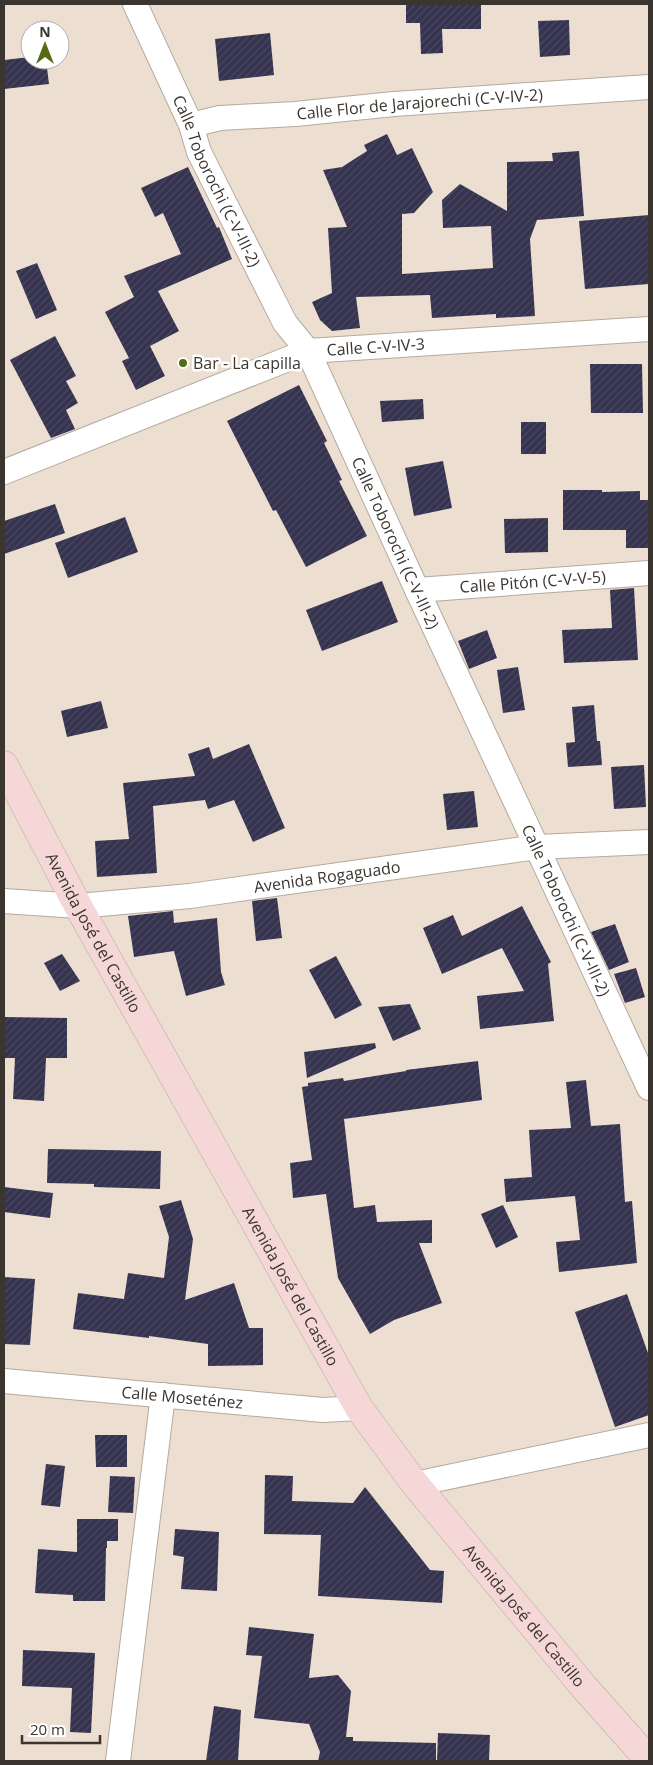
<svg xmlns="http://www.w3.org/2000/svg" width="653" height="1765" font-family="'Open Sans',sans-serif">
	<defs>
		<pattern id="building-hatch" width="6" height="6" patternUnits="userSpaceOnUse" patternTransform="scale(1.25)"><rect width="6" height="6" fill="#35334f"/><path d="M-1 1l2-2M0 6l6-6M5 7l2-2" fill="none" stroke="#4a4860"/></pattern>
	</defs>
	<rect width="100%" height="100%" fill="#ecded1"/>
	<g fill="url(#building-hatch)">
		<polygon points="406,4 481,4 481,29 442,29 443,53 421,54 420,23 406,23"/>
		<polygon points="569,20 570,55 540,57 538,21"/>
		<polygon points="270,33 274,75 219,81 215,39"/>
		<polygon points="30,57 30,60 46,60 49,84 4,89 4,60"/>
		<polygon points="387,134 397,155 412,148 433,192 414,213 402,214 402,274 493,268 491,226 443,228 442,200 460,184 507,211 507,162 553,161 552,153 579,151 584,216 537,220 530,239 535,316 496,318 496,314 432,318 430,295 356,297 360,328 332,331 320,320 312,302 332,293 328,228 347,227 323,170 342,167 367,151 364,145"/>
		<polygon points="188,167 217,228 219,227 232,259 158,291 179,331 150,346 165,376 136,390 122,361 129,358 105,312 134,297 124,276 181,254 163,213 155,217 141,188"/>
		<polygon points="649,215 649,284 585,289 579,221"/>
		<polygon points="37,263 57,310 36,319 16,271"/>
		<polygon points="55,336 76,376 66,381 78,403 66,410 75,429 51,438 10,360"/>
		<polygon points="590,364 642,364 643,413 591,413"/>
		<polygon points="299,385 327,441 324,443 342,480 339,481 367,536 306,567 276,510 273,511 227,421"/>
		<polygon points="423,399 424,419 382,422 380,401"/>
		<rect x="521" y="422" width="25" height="32"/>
		<polygon points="443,461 452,508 414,516 405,468"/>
		<polygon points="563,490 602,490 602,492 640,491 640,500 649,500 649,548 626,548 626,530 563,530"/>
		<polygon points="55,504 65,533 4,554 4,521"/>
		<polygon points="125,517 138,552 68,578 55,543"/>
		<polygon points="548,518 548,552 505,553 504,519"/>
		<polygon points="382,581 398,622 322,651 306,610"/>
		<polygon points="634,588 638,660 564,663 562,630 612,628 610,590"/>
		<polygon points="487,630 497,658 469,669 458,641"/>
		<polygon points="518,667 525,710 503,713 497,670"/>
		<polygon points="101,701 108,728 67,737 61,711"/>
		<polygon points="594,705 597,741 600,741 602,765 568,767 566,743 575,742 572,707"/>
		<polygon points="249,744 285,828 253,842 234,800 208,809 205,800 153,806 157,873 97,877 95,841 129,839 123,783 195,776 188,754 209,747 213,759"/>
		<polygon points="644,765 646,807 614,809 611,767"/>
		<polygon points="474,791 478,827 447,830 443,794"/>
		<polygon points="277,898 282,938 256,941 252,901"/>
		<polygon points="522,906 551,962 548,964 554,1021 480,1029 477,996 524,991 502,948 442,974 423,928 453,915 462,936"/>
		<polygon points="173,911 174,923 217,918 221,972 225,985 186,996 174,951 134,957 128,916"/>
		<polygon points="615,924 629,962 609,970 591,932"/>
		<polygon points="62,954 80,981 60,991 44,963"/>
		<polygon points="336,956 362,1005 335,1019 309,970"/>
		<polygon points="636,968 645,997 625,1003 614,974"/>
		<polygon points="410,1004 421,1029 393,1041 378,1007"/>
		<polygon points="4,1017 67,1018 67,1058 46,1058 44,1101 13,1099 15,1058 4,1058"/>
		<polygon points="375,1043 376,1048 307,1078 304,1052"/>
		<polygon points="478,1061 482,1100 344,1119 354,1208 375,1205 377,1222 432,1220 432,1243 419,1243 442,1303 394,1320 370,1334 338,1278 326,1194 293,1198 290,1163 312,1160 302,1087 308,1086 308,1083 343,1078 344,1081 406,1071 406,1070"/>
		<polygon points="586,1080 591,1126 620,1124 625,1202 632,1201 637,1263 559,1272 556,1242 580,1240 575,1196 506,1202 504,1179 532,1177 529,1130 571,1128 566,1082"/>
		<polygon points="48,1149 161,1151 160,1189 94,1187 94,1184 47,1183"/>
		<polygon points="4,1187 53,1193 50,1218 4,1212"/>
		<polygon points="181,1200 193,1239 185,1300 234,1283 249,1328 263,1328 263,1365 208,1366 208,1344 149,1336 149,1338 73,1329 78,1293 124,1299 128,1273 164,1278 169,1237 159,1206"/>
		<polygon points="503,1205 518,1237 496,1248 481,1214"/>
		<polygon points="4,1277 35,1279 30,1345 4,1344"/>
		<polygon points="627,1294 649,1356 649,1415 615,1427 575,1312"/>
		<polygon points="95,1435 127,1435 127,1467 96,1467"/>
		<polygon points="46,1464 65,1466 60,1507 41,1505"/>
		<polygon points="265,1475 293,1476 292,1501 353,1503 365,1487 430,1570 444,1571 442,1603 318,1596 321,1535 264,1534"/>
		<polygon points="110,1476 135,1477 133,1513 108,1512"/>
		<polygon points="77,1519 118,1519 118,1541 107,1541 107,1548 106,1548 105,1601 73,1601 73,1595 35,1593 38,1549 77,1552"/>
		<polygon points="175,1529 219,1532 217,1591 181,1589 184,1557 173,1555"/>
		<polygon points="249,1627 314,1634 309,1678 338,1675 351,1691 346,1737 353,1737 353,1741 436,1743 436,1761 318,1761 320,1752 309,1724 254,1718 262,1656 246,1655"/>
		<polygon points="23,1650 95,1653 91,1733 70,1732 72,1688 22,1686"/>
		<polygon points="214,1706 241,1710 238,1761 206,1761"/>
		<polygon points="438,1733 490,1735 489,1761 437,1761"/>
	</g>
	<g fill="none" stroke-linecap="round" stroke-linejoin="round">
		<defs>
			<g id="street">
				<path id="s1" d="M 135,4 L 191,125 L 199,152 L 285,323 L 308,351 L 417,590 L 649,1088"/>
				<path id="s2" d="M 191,125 L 220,118 L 295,114 L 394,104 L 649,87"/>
				<path id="s3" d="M 4,472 L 308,351 L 649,329"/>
				<path id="s4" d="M 417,590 L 649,573"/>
				<path id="s5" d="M 4,901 L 78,906 L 190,896 L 537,847 L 649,842"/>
				<path id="s6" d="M 4,1381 L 323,1410 L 359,1408"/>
				<polyline points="415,1484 649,1435"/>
				<polyline points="118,1761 163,1395"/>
			</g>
			<g id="secondary">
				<path id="s7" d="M 4,765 L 78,906 L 359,1408 L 415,1484 L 584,1687 L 649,1760"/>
			</g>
		</defs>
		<use href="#street" stroke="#b6aa9d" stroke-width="26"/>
		<use href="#secondary" stroke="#b6aa9d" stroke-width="29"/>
		<use href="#street" stroke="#fff" stroke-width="24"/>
		<use href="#secondary" stroke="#f5d7d7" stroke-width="28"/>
	</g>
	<circle fill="#566a16" stroke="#fff" stroke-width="2" cx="183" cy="363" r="5"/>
	<g text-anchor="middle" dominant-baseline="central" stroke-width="5" stroke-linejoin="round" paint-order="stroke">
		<g font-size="16" fill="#3b3530" stroke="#fff">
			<text stroke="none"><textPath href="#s2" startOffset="230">Calle Flor de Jarajorechi (C-V-IV-2)</textPath></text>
			<text stroke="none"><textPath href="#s1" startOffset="195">Calle Toborochi (C-V-III-2)</textPath></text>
			<text stroke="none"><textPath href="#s3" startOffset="395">Calle C-V-IV-3</textPath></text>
			<text stroke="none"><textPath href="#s1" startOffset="600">Calle Toborochi (C-V-III-2)</textPath></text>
			<text stroke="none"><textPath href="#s4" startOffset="116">Calle Pitón (C-V-V-5)</textPath></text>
			<text stroke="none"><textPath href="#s5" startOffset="325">Avenida Rogaguado</textPath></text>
			<text stroke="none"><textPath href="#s1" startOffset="1005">Calle Toborochi (C-V-III-2)</textPath></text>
			<text stroke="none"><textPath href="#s7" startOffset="190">Avenida José del Castillo</textPath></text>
			<text stroke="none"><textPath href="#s7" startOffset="595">Avenida José del Castillo</textPath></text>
			<text stroke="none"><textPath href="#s6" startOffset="179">Calle Moseténez</textPath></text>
			<text stroke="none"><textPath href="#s7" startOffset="1000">Avenida José del Castillo</textPath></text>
		</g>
		<g font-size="16" fill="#3b3530" stroke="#fff" text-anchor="start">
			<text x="193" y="363">Bar - La capilla</text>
		</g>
	</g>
	<rect width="653" height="1765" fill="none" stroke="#3b3530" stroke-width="10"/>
	<g transform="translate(45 45)"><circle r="24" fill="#ffffff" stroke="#b1aeac"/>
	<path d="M0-4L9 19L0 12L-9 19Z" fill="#566a16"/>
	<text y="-8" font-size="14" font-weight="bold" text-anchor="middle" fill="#3b3530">N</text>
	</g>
	<path d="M22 1735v8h78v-8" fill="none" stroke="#3b3530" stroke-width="2.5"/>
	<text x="30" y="1735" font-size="15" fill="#3b3530" stroke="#ffffff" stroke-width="4" paint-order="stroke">20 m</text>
</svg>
